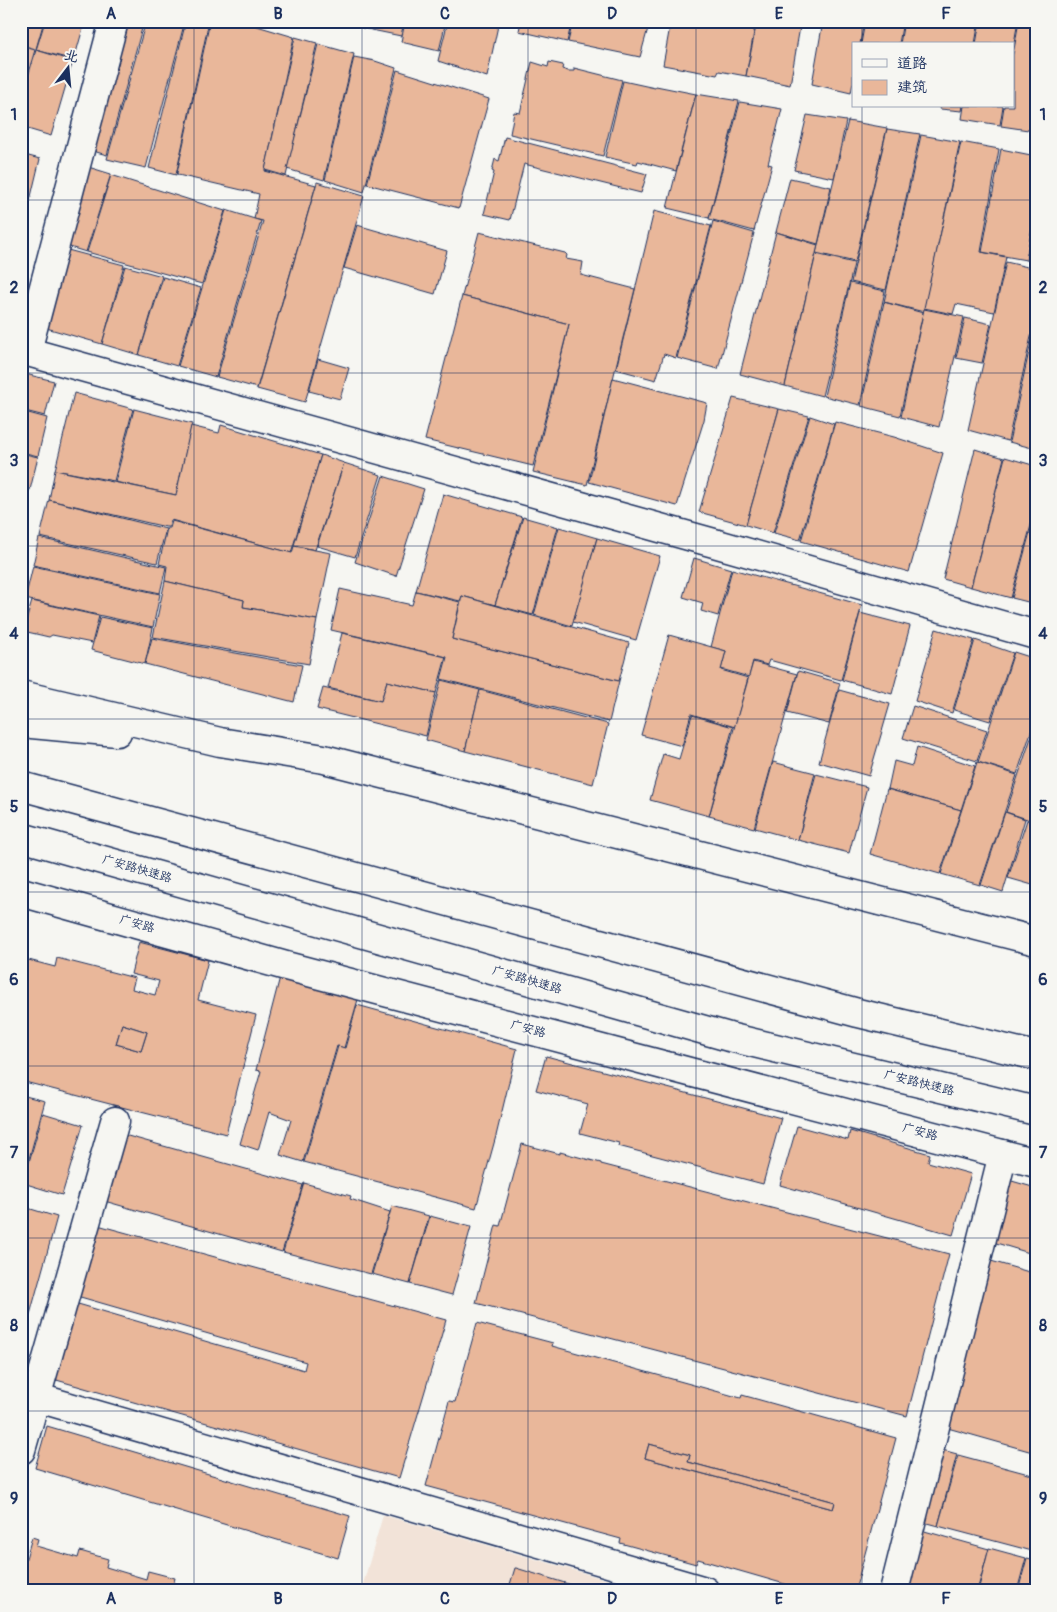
<svg xmlns="http://www.w3.org/2000/svg" width="1057" height="1612" font-family="Pangolin,'LXGW WenKai TC',sans-serif">
	<rect width="100%" height="100%" fill="#f6f6f2"/>
	<filter id="ink" filterUnits="userSpaceOnUse"><feTurbulence type="fractalNoise" baseFrequency=".02" numOctaves="2"/><feDisplacementMap in="SourceGraphic" scale="10" xChannelSelector="R" yChannelSelector="G"/><feConvolveMatrix kernelMatrix="1 2 1 2 8 2 1 2 1" color-interpolation-filters="sRGB"/></filter>
	<g filter="url(#ink)">
		<polygon fill="#f2e3d8" points="383,1515 646,1591 361,1591"/>
		<g fill="#e9b79a" stroke="#1b2f5e" fill-rule="evenodd">
			<polygon points="21,21 44,21 36,49 21,45"/>
			<polygon points="45,21 85,21 74,60 36,50"/>
			<polygon points="113,21 144,21 107,155 75,146"/>
			<polygon points="146,21 185,21 146,168 107,159"/>
			<polygon points="186,21 209,21 176,175 149,168"/>
			<polygon points="210,21 240,21 294,37 265,171 316,185 257,388 217,377 263,221 254,219 259,194 178,175 177,173"/>
			<polygon points="345,21 363,21 363,25"/>
			<polygon points="364,21 404,21 401,36 362,28"/>
			<polygon points="405,21 446,21 439,51 401,42"/>
			<polygon points="448,21 499,21 487,77 438,61"/>
			<polygon points="521,21 572,21 567,42 519,31"/>
			<polygon points="573,21 650,21 640,57 568,42"/>
			<polygon points="756,21 746,76 719,71 717,75 663,65 671,21"/>
			<polygon points="757,21 801,21 790,85 746,76"/>
			<polygon points="823,21 864,21 860,44 853,44 853,82 851,93 812,84"/>
			<polygon points="865,21 903,21 899,44 861,44"/>
			<polygon points="904,21 979,21 975,44 900,44"/>
			<polygon points="980,21 1018,21 1013,49 1013,44 976,44"/>
			<polygon points="1019,21 1036,21 1035,131 1001,126 1004,106 1013,106 1013,55"/>
			<polygon points="295,37 317,43 286,176 265,170"/>
			<polygon points="318,44 354,54 324,180 287,169"/>
			<polygon points="21,46 35,50 21,96"/>
			<polygon points="36,50 73,61 51,136 21,127 21,99"/>
			<polygon points="354,57 375,61 396,68 364,192 325,180"/>
			<polygon points="532,62 548,67 549,62 563,65 562,69 568,71 574,71 574,68 622,80 603,156 510,134 514,112 520,113"/>
			<polygon points="397,70 489,99 459,208 367,184"/>
			<polygon points="623,81 655,88 656,86 696,94 676,171 638,161 637,164 605,157"/>
			<polygon points="696,94 739,101 709,218 667,208"/>
			<polygon points="740,102 782,109 768,164 772,165 754,231 709,219"/>
			<polygon points="941,106 963,106 962,111 940,109"/>
			<polygon points="964,106 1003,106 1000,125 962,119"/>
			<polygon points="807,115 846,121 834,178 794,170"/>
			<polygon points="848,121 887,128 855,262 816,253"/>
			<polygon points="887,129 920,134 886,290 851,282"/>
			<polygon points="921,135 960,142 924,312 884,302 923,313 900,416 861,406"/>
			<polygon points="505,137 647,174 641,193 524,164 510,220 484,214 494,172 492,171 495,159 499,161"/>
			<polygon points="961,142 999,149 981,252 1006,257 994,312 956,304 953,314 924,308"/>
			<polygon points="1001,149 1036,156 1036,206 1026,260 982,252"/>
			<polygon points="21,154 40,159 21,238"/>
			<polygon points="72,162 111,174 86,252 50,241"/>
			<polygon points="111,175 225,211 202,284 87,252"/>
			<polygon points="790,178 831,187 818,244 776,232"/>
			<polygon points="317,182 364,196 305,402 257,389"/>
			<polygon points="1036,209 1036,262 1026,260"/>
			<polygon points="226,210 261,221 216,377 178,366"/>
			<polygon points="654,211 711,226 676,358 664,354 656,380 616,369"/>
			<polygon points="713,221 754,233 718,369 677,358"/>
			<polygon points="357,225 447,251 435,294 344,268"/>
			<polygon points="479,232 565,253 567,255 566,259 583,262 581,275 635,289 587,485 533,472 569,324 462,296"/>
			<polygon points="776,232 818,245 785,386 740,374"/>
			<polygon points="49,245 124,265 102,344 29,323"/>
			<polygon points="816,254 854,263 854,264 822,396 785,386"/>
			<polygon points="1006,262 1036,269 1036,314 1008,441 968,430"/>
			<polygon points="125,266 162,276 139,355 102,344"/>
			<polygon points="163,277 201,288 177,366 139,355"/>
			<polygon points="850,283 885,291 860,405 824,396"/>
			<polygon points="462,296 569,324 533,466 425,440"/>
			<polygon points="924,309 964,317 939,427 901,417"/>
			<polygon points="965,318 991,324 982,363 956,358"/>
			<polygon points="1036,320 1036,449 1009,442"/>
			<polygon points="318,359 349,368 340,399 309,391"/>
			<polygon points="21,373 54,381 45,416 21,410"/>
			<polygon points="613,378 707,403 704,420 677,506 589,482"/>
			<polygon points="74,393 133,409 114,481 55,470"/>
			<polygon points="733,398 779,409 746,525 699,512"/>
			<polygon points="134,409 192,424 176,495 115,482"/>
			<polygon points="779,409 809,416 773,533 746,525"/>
			<polygon points="21,411 47,418 38,456 21,452"/>
			<polygon points="810,416 834,424 800,540 774,533"/>
			<polygon points="835,422 894,437 943,453 909,572 801,541"/>
			<polygon points="221,425 321,455 291,553 171,520 169,527 166,527 49,500 55,470 176,495 191,426 219,433"/>
			<polygon points="975,449 1004,458 971,587 943,579"/>
			<polygon points="21,453 38,457 30,490 21,488"/>
			<polygon points="321,455 344,463 315,550 294,545"/>
			<polygon points="1005,457 1036,466 1036,507 1011,598 971,587"/>
			<polygon points="344,463 381,475 355,557 317,546"/>
			<polygon points="383,476 424,489 396,576 355,562"/>
			<polygon points="21,489 29,490 22,522 21,522"/>
			<polygon points="443,494 522,517 495,605 462,596 460,601 416,591"/>
			<polygon points="49,500 166,529 157,563 40,537"/>
			<polygon points="1036,510 1036,604 1012,598"/>
			<polygon points="523,517 558,527 533,615 495,605"/>
			<polygon points="172,521 292,553 294,546 331,553 317,620 243,607 244,600 165,581 167,566 159,564 167,528 170,528"/>
			<polygon points="559,527 597,538 572,626 534,615"/>
			<polygon points="39,538 166,567 160,593 33,565"/>
			<polygon points="597,538 660,556 636,640 573,622"/>
			<polygon points="694,558 731,569 718,616 701,611 703,603 683,597"/>
			<polygon points="33,566 160,594 153,627 25,599"/>
			<polygon points="732,569 862,605 841,680 769,660 767,665 753,661 749,677 721,669 726,651 711,647"/>
			<polygon points="165,581 244,600 243,607 317,620 309,664 153,637"/>
			<polygon points="340,589 412,605 416,591 460,602 452,639 619,681 609,722 441,679 447,657 331,630"/>
			<polygon points="462,596 629,643 619,681 452,639"/>
			<polygon points="32,601 99,616 92,643 52,635 49,637 23,631"/>
			<polygon points="860,613 910,626 892,694 842,680"/>
			<polygon points="100,617 153,628 145,664 91,650"/>
			<polygon points="936,629 974,640 952,713 915,701"/>
			<polygon points="342,633 446,657 436,693 387,681 381,701 328,688"/>
			<polygon points="669,635 726,651 721,670 748,678 735,727 691,714 682,746 641,735"/>
			<polygon points="152,638 302,665 294,702 145,664"/>
			<polygon points="975,640 1013,653 990,721 954,710"/>
			<polygon points="1014,652 1036,659 1036,717 1017,774 978,762"/>
			<polygon points="753,662 797,674 754,828 709,816"/>
			<polygon points="798,671 840,683 829,724 787,713"/>
			<polygon points="441,680 480,690 465,751 426,740"/>
			<polygon points="387,681 436,693 426,736 317,709 323,688 381,701"/>
			<polygon points="480,690 608,724 593,784 465,751"/>
			<polygon points="839,690 890,704 869,776 819,762"/>
			<polygon points="913,706 987,730 977,761 903,738"/>
			<polygon points="692,715 733,727 709,816 650,800 663,754 679,759"/>
			<polygon points="1036,723 1036,804 1030,820 1006,812"/>
			<polygon points="917,747 975,766 961,810 888,789 894,761 912,766"/>
			<polygon points="773,762 815,773 798,840 755,828"/>
			<polygon points="977,762 1017,775 980,885 941,874"/>
			<polygon points="816,774 867,787 849,853 798,840"/>
			<polygon points="887,789 961,810 940,874 870,854"/>
			<polygon points="1036,808 1036,822 1031,820"/>
			<polygon points="1005,812 1025,819 1003,892 981,885"/>
			<polygon points="1027,820 1036,822 1036,886 1008,878"/>
			<path d="M 139,942 L 208,960 L 198,1000 L 256,1015 L 226,1134 L 21,1081 L 21,958 L 55,967 L 57,958 L 135,978 L 132,989 L 155,995 L 159,981 L 131,974 ZM 122,1024 L 147,1032 L 141,1051 L 116,1044 Z"/>
			<polygon points="281,973 359,996 344,1048 337,1046 303,1162 280,1155 291,1120 269,1112 258,1150 240,1144 261,1071 256,1070"/>
			<polygon points="357,1005 517,1049 496,1136 476,1208 304,1162 338,1046 345,1048"/>
			<polygon points="122,1024 147,1032 141,1051 116,1044"/>
			<polygon points="546,1056 781,1118 763,1184 618,1146 619,1143 580,1133 588,1104 536,1090"/>
			<polygon points="21,1095 45,1101 22,1184 21,1184"/>
			<polygon points="43,1113 83,1125 62,1195 23,1183"/>
			<polygon points="797,1126 848,1140 850,1131 930,1154 928,1162 971,1174 953,1235 780,1185"/>
			<polygon points="117,1133 303,1185 282,1252 87,1196"/>
			<polygon points="522,1144 560,1154 560,1152 601,1163 601,1164 949,1254 907,1416 476,1303 496,1225 500,1226"/>
			<polygon points="991,1175 1036,1188 1036,1255 973,1236"/>
			<polygon points="304,1183 351,1196 350,1199 390,1212 371,1274 283,1252"/>
			<polygon points="21,1206 57,1217 21,1347"/>
			<polygon points="392,1206 429,1216 410,1284 372,1274"/>
			<polygon points="430,1216 471,1227 452,1295 410,1284"/>
			<polygon points="83,1221 446,1320 399,1478 39,1375 61,1299 304,1370 306,1362 63,1292"/>
			<polygon points="984,1259 1036,1274 1036,1453 937,1425"/>
			<path d="M 477,1323 L 553,1343 L 552,1346 L 741,1398 L 742,1395 L 896,1438 L 855,1591 L 809,1591 L 698,1559 L 696,1564 L 620,1543 L 621,1539 L 426,1486 L 449,1401 L 455,1402 ZM 649,1444 L 690,1455 L 688,1462 L 835,1502 L 833,1509 L 645,1458 Z"/>
			<polygon points="47,1426 350,1516 338,1558 35,1468"/>
			<polygon points="649,1444 690,1455 688,1462 835,1502 833,1509 645,1458"/>
			<polygon points="928,1446 957,1454 938,1526 908,1518"/>
			<polygon points="958,1455 1036,1476 1036,1552 938,1526"/>
			<polygon points="910,1527 989,1549 977,1591 892,1591"/>
			<polygon points="32,1537 38,1539 36,1546 78,1558 80,1551 108,1559 106,1567 146,1579 148,1571 175,1578 173,1586 188,1591 35,1591 36,1587 25,1584 23,1590 21,1590 21,1576"/>
			<polygon points="989,1548 1026,1558 1017,1591 978,1591"/>
			<polygon points="1027,1558 1036,1560 1036,1591 1018,1591"/>
			<polygon points="515,1568 516,1568 591,1591 508,1591"/>
		</g>
		<g fill="none" stroke-linecap="round" stroke-linejoin="round">
			<defs>
				<g id="street">
					<polyline points="21,350 714,543 1036,635"/>
					<polyline points="27,351 114,21"/>
					<polyline points="21,1393 705,1591"/>
					<polyline points="21,1450 115,1121"/>
					<polyline points="894,1591 1003,1154"/>
				</g>
				<g id="secondary">
					<polyline points="21,695 220,742 324,759 1036,941"/>
					<polyline points="21,723 117,732"/>
					<polyline points="21,892 286,966 1036,1163"/>
				</g>
				<g id="highway">
					<polyline points="21,786 858,1013 1036,1056"/>
					<polyline points="21,837 729,1037 1036,1111"/>
				</g>
			</defs>
			<use href="#street" stroke="#1b2f5e" stroke-width="31"/>
			<use href="#secondary" stroke="#1b2f5e" stroke-width="31"/>
			<use href="#highway" stroke="#1b2f5e" stroke-width="31"/>
			<use href="#street" stroke="#f6f6f2" stroke-width="28"/>
			<use href="#secondary" stroke="#f6f6f2" stroke-width="28"/>
			<use href="#highway" stroke="#f6f6f2" stroke-width="28"/>
		</g>
	</g>
	<path fill="none" stroke="#1b2f5e" stroke-width="1" stroke-opacity="0.55" d="M 194,21 L 194,1591M 362,21 L 362,1591M 528,21 L 528,1591M 696,21 L 696,1591M 862,21 L 862,44M 862,106 L 862,1591M 21,200 L 1036,200M 21,373 L 1036,373M 21,546 L 1036,546M 21,719 L 1036,719M 21,892 L 1036,892M 21,1066 L 1036,1066M 21,1238 L 1036,1238M 21,1411 L 1036,1411"/>
	<g text-anchor="middle" dominant-baseline="central" stroke-width="4" stroke-linejoin="round" paint-order="stroke">
		<g font-size="12" fill="#1b2f5e" stroke="#f6f6f2">
			<text transform="translate(137 869) rotate(16)">广安路快速路</text>
			<text transform="translate(137 924) rotate(16)">广安路</text>
			<text transform="translate(527 980) rotate(16)">广安路快速路</text>
			<text transform="translate(528 1029) rotate(15)">广安路</text>
			<text transform="translate(919 1083) rotate(14)">广安路快速路</text>
			<text transform="translate(920 1132) rotate(15)">广安路</text>
		</g>
	</g>
	<rect width="1057" height="1612" fill="none" stroke="#f6f6f2" stroke-width="55"/>
	<rect x="852" y="42" width="162" height="65" fill="#f6f6f2" stroke="#9ea6b7"/>
	<rect x="862" y="59" width="25" height="8" fill="#f6f6f2" stroke="#9ea6b7"/>
	<text x="897" y="68" font-size="15" fill="#1b2f5e">道路</text>
	<rect x="862" y="80" width="25" height="15" fill="#e9b79a" stroke="#9ea6b7"/>
	<text x="897" y="92" font-size="15" fill="#1b2f5e">建筑</text>
	<g transform="translate(68 68) rotate(16)" stroke="#f6f6f2" stroke-width="4" paint-order="stroke">
	<path d="M0-4L9 19L0 12L-9 19Z" fill="#1b2f5e"/>
	<text y="-8" font-size="14" font-weight="bold" text-anchor="middle" fill="#1b2f5e">北</text>
	</g>
	<rect x="28" y="28" width="1002" height="1556" fill="none" stroke="#1b2f5e" stroke-width="2"/>
	<g font-size="16" text-anchor="middle" font-weight="bold" fill="#1b2f5e">
		<text x="111" y="19">A</text>
		<text x="278" y="19">B</text>
		<text x="445" y="19">C</text>
		<text x="612" y="19">D</text>
		<text x="779" y="19">E</text>
		<text x="946" y="19">F</text>
		<text x="14" y="120">1</text>
		<text x="1043" y="120">1</text>
		<text x="14" y="293">2</text>
		<text x="1043" y="293">2</text>
		<text x="14" y="466">3</text>
		<text x="1043" y="466">3</text>
		<text x="14" y="639">4</text>
		<text x="1043" y="639">4</text>
		<text x="14" y="812">5</text>
		<text x="1043" y="812">5</text>
		<text x="14" y="985">6</text>
		<text x="1043" y="985">6</text>
		<text x="14" y="1158">7</text>
		<text x="1043" y="1158">7</text>
		<text x="14" y="1331">8</text>
		<text x="1043" y="1331">8</text>
		<text x="14" y="1504">9</text>
		<text x="1043" y="1504">9</text>
		<text x="111" y="1604">A</text>
		<text x="278" y="1604">B</text>
		<text x="445" y="1604">C</text>
		<text x="612" y="1604">D</text>
		<text x="779" y="1604">E</text>
		<text x="946" y="1604">F</text>
	</g>
</svg>
